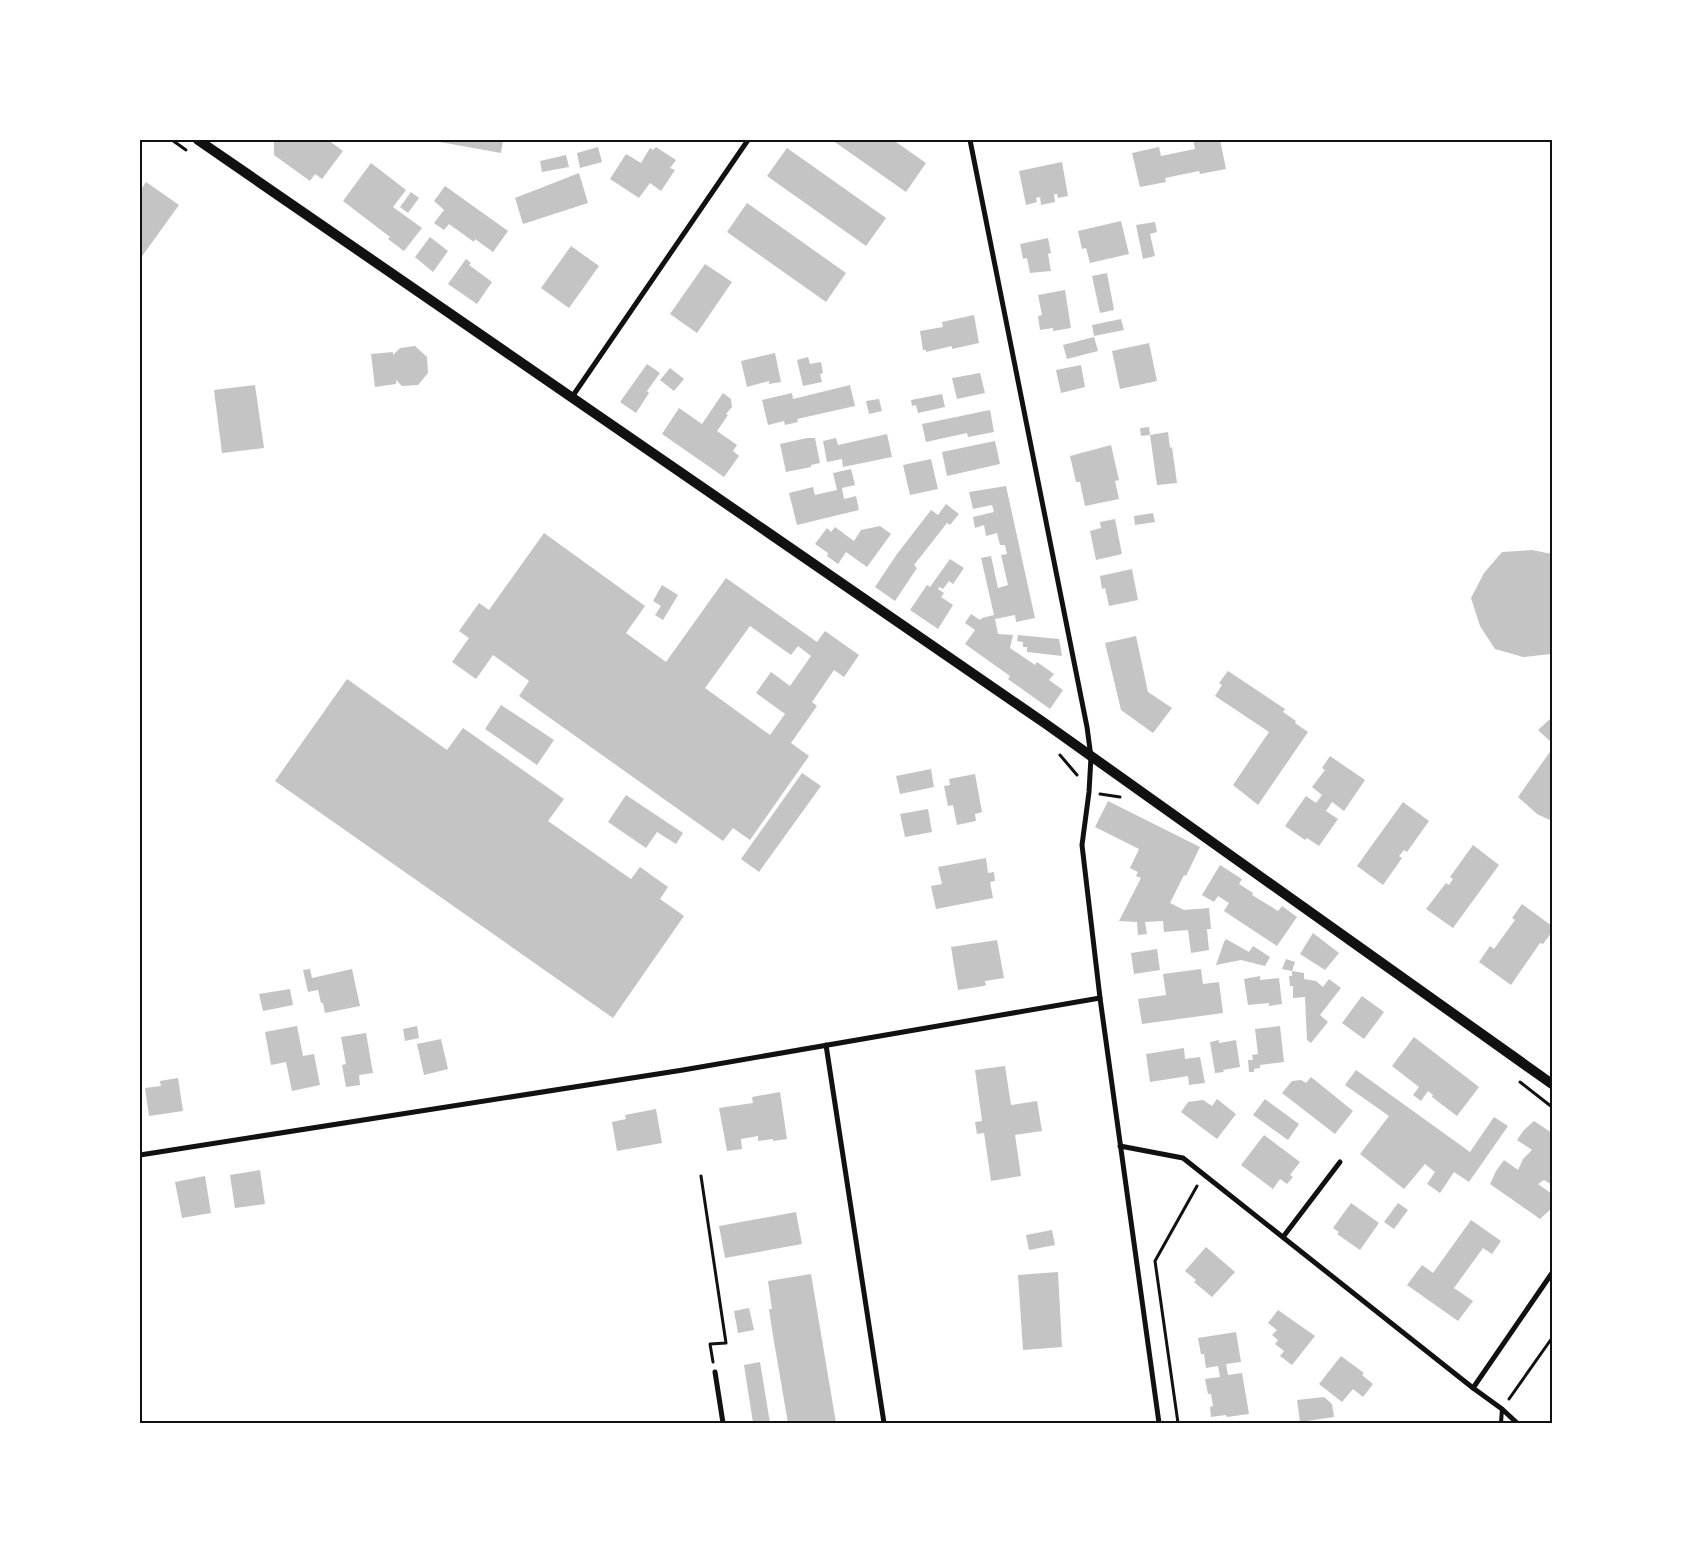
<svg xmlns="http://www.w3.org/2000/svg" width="1692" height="1563" font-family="'Nunito Sans',sans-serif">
	<rect width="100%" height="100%" fill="#fff"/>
	<g fill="#c4c4c4" fill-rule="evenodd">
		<polygon points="274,140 328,140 343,151 322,179 315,174 310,181 274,155"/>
		<polygon points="429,140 503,140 501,153"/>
		<polygon points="832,140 893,140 926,163 906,192"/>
		<polygon points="1193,140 1220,140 1226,169 1200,174 1199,171 1165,178 1166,182 1140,187 1132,153 1159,147 1161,156 1195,149"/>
		<polygon points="598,147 602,162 580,168 577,153"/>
		<polygon points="656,147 676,160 670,168 675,170 661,191 650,183 639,198 610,179 626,154 641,163 650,148 653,150"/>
		<polygon points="787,148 886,218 866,246 767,176"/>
		<polygon points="566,155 569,167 542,172 540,161"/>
		<polygon points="1062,162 1068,196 1058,198 1057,194 1054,194 1055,202 1041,205 1040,197 1036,198 1037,202 1026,205 1019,171"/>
		<polygon points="371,163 406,190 393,207 422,228 404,251 388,239 390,237 343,201"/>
		<polygon points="579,173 588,203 523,224 515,198"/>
		<polygon points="146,182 179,205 140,259 140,191"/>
		<polygon points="445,186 508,231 493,252 475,239 474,242 449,224 444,230 434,223 444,210 434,201"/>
		<polygon points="411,192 419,198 408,213 400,207"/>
		<polygon points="747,203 846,273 826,302 727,232"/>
		<polygon points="1121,221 1129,254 1090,263 1086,248 1082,249 1078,231"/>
		<polygon points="1155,222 1157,232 1150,234 1155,256 1143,259 1136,225"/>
		<polygon points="430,237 448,251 433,272 415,257"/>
		<polygon points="1048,238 1051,253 1048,254 1051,271 1030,273 1027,258 1023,259 1020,244"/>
		<polygon points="571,246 599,266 569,308 541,288"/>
		<polygon points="466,259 471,263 469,265 492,282 477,304 448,284"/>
		<polygon points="705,264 732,282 697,333 670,314"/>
		<polygon points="1107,273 1114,310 1100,313 1092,276"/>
		<polygon points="1065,290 1071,328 1053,331 1053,328 1040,330 1038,316 1042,315 1038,295"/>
		<polygon points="974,315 979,343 952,349 952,346 926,352 926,350 923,350 920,331 943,327 942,322"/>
		<polygon points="1121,319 1124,330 1094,336 1092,325"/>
		<polygon points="1094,337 1098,351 1067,359 1063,345"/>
		<polygon points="1149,343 1157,381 1120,389 1112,351"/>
		<polygon points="415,346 427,357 428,373 418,385 402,386 396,380 396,384 375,387 371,354 393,352 393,355 400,348"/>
		<polygon points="775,353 781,382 769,384 769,381 747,387 741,361"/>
		<polygon points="808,357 810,364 821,362 823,373 820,374 822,382 803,386 797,360"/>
		<polygon points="647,364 660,373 647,391 649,393 636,413 620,402"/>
		<polygon points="1081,365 1085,387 1061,393 1056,370"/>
		<polygon points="670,368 684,379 674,391 660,380"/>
		<polygon points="980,373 985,393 957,399 952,378"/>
		<polygon points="255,385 264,448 222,453 214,390"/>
		<polygon points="850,385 855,406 797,419 798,422 785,425 784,421 768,425 762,400 792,393 793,399"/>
		<polygon points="723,393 731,399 732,407 726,414 728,415 717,431 737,445 733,451 739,456 724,477 662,434 679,408 702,424"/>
		<polygon points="942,394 945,407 918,413 916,405 912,406 911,400"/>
		<polygon points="879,399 882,411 869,414 866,401"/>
		<polygon points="990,410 994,432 968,437 967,433 926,442 922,424"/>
		<polygon points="1149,427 1150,435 1141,436 1140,428"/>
		<polygon points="1168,432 1170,448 1172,447 1177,483 1157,485 1150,435"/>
		<polygon points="887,434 892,457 843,467 842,459 827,462 823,441 836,438 838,445"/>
		<polygon points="807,438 815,438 820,463 811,465 811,467 786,472 780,444"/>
		<polygon points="995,441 1000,464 947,476 942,452"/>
		<polygon points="1111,445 1119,480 1115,481 1119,499 1085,506 1080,482 1076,482 1070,456"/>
		<polygon points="931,459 938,489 910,495 903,465"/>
		<polygon points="851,469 855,485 842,488 844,499 856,496 859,510 797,525 789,493 813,487 815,495 837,490 833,473"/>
		<polygon points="1006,486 1035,618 1016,622 1015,615 995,619 998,634 1013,635 1010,648 1035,665 1037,662 1054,674 1049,680 1063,690 1050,709 1008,679 1010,676 965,644 975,630 965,623 971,614 980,620 982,618 994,615 981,558 991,556 998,588 1008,585 1001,555 1007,554 1005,545 1000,545 997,533 986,536 984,525 975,528 973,517 994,512 992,505 973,509 969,492"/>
		<polygon points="946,504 959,514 950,525 947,523 914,565 917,568 895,601 875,587 897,554 931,510 938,515"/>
		<polygon points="1153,513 1155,522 1135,525 1134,516"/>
		<polygon points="1115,519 1122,554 1096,560 1090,531 1101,528 1100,522"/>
		<polygon points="880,526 891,534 867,567 846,552 838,564 827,556 828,553 815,544 827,528 831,532 835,527 854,541 861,530"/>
		<path d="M 544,533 L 645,606 L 626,633 L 666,662 L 726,578 L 817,642 L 825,631 L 859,655 L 844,677 L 834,670 L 812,702 L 817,706 L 791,743 L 809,756 L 750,840 L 733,828 L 723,841 L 519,696 L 529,681 L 493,655 L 476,679 L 452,662 L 469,638 L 459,631 L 479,603 L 489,610 ZM 750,626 L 791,655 L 798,646 L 811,656 L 790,686 L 771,672 L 756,693 L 785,714 L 770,735 L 705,688 Z"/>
		<polygon points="1532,550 1552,554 1552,652 1551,654 1523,657 1495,649 1480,626 1471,598 1484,573 1502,552"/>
		<polygon points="950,559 964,568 953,584 949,581 943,589 939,587 938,589 944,593 941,597 953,605 938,629 910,610 927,585 930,587"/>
		<polygon points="1132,569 1138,600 1109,606 1105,588 1102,589 1100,576"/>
		<polygon points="662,585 678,595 663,620 655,615 661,606 653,601"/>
		<polygon points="1018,635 1059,639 1062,656 1027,652 1027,647 1023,647 1023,642 1017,641"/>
		<polygon points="1136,636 1148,692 1172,708 1153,733 1121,710 1105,643"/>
		<polygon points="1228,671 1285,709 1283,712 1296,721 1295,723 1308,732 1258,805 1233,785 1269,732 1215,696 1222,685 1219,683"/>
		<polygon points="347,679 447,750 463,728 564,799 548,821 631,879 640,867 668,887 660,899 684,916 613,1018 275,781"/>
		<polygon points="501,705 554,740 537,765 485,729"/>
		<polygon points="1552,714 1552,743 1538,730 1550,719"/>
		<polygon points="1552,749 1552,821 1537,814 1518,797"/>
		<polygon points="1330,756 1365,780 1344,811 1332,802 1326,811 1338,819 1319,846 1307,838 1305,840 1285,826 1306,796 1316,803 1322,795 1312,787 1325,770 1322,768"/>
		<polygon points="931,769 934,787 900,794 896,776"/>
		<polygon points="802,773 821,786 759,872 741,859"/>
		<polygon points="975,774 982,812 975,814 976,821 957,825 953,805 948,806 944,786 950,785 949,779"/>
		<polygon points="626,795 683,833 676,844 657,832 646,848 608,822"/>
		<polygon points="1108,801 1200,847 1186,876 1184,875 1170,903 1184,910 1209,908 1211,929 1207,929 1209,950 1191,953 1188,930 1164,932 1163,921 1145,922 1147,934 1138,935 1137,922 1119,921 1141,878 1136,876 1138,872 1130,868 1139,849 1095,827"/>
		<polygon points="1403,802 1429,821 1407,852 1404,850 1399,856 1402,858 1383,885 1357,866"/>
		<polygon points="928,809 932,832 905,837 900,814"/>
		<polygon points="1473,845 1499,865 1453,928 1426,909 1446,883 1449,885 1453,879 1450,877"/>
		<polygon points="986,858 988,873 994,872 995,881 990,882 993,898 936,909 931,886 942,884 938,867"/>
		<polygon points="1220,865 1242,879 1239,884 1253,893 1252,895 1278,911 1282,906 1297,917 1277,946 1224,911 1229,903 1218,896 1214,902 1202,895"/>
		<polygon points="1522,904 1552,926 1552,932 1543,944 1540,943 1511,985 1479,962 1490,946 1494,949 1515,920 1512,918"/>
		<polygon points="1313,933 1339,953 1325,970 1300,954"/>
		<polygon points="1226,939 1249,952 1253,946 1270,957 1265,966 1241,960 1216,965 1224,942"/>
		<polygon points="997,940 1004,978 985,981 986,985 984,986 958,990 951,947"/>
		<polygon points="1157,949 1160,970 1134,974 1131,953"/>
		<polygon points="1286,959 1295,962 1292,971 1282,969"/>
		<polygon points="310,969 312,978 352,969 360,1006 325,1013 323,1003 321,1003 318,990 308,992 303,970"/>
		<polygon points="1201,969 1203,984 1219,982 1223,1013 1142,1024 1138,999 1166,995 1163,974"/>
		<polygon points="1292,971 1304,973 1304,979 1316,981 1323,987 1329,979 1341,988 1320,1015 1328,1022 1311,1043 1307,1040 1305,997 1293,998 1293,986 1290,986 1289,976 1292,976"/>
		<polygon points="1260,976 1260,980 1279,978 1282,1004 1269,1006 1269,1003 1248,1005 1244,979"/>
		<polygon points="290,989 293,1005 263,1011 259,994"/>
		<polygon points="1362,996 1384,1012 1364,1039 1342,1023"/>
		<polygon points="297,1026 303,1056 314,1054 320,1085 292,1091 286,1062 271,1065 265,1032"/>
		<polygon points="417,1026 419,1038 405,1041 403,1029"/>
		<polygon points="1280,1026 1284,1062 1260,1065 1260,1068 1254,1069 1254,1072 1249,1072 1248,1060 1253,1060 1252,1055 1258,1054 1255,1029"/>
		<polygon points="366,1033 373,1073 359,1075 360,1085 346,1087 342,1065 346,1064 341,1037"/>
		<polygon points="1414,1037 1479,1087 1457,1116 1432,1097 1433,1095 1428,1091 1421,1101 1413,1095 1419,1087 1392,1066"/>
		<polygon points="441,1039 448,1069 424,1075 417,1044"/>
		<polygon points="1219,1040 1219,1043 1236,1040 1240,1067 1223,1070 1224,1072 1215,1073 1210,1042"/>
		<polygon points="1184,1048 1185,1059 1200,1057 1205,1083 1189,1085 1188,1076 1150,1082 1146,1054"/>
		<polygon points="1005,1066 1011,1105 1037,1101 1042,1131 1015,1135 1021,1176 991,1181 984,1133 977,1134 975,1122 982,1121 975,1070"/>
		<polygon points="1356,1070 1470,1152 1494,1117 1508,1126 1469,1182 1454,1172 1440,1193 1427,1184 1435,1172 1425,1164 1404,1189 1360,1154 1389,1116 1345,1085"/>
		<polygon points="1311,1077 1353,1111 1335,1134 1282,1093 1292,1081 1301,1080 1306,1083"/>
		<polygon points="178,1078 183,1111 149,1116 145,1088 161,1086 160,1081"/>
		<polygon points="780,1092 787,1139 773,1141 773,1139 758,1141 758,1136 741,1139 742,1149 727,1151 719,1108 753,1103 752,1097"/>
		<polygon points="1217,1099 1236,1114 1217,1139 1181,1112 1188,1102 1203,1100 1212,1106"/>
		<polygon points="1265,1099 1299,1124 1288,1140 1253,1115"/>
		<polygon points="656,1109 662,1143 617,1151 612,1122 626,1119 625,1115"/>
		<polygon points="1534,1121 1552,1133 1552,1164 1550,1170 1552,1172 1552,1185 1544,1180 1538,1184 1552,1194 1552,1208 1540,1219 1490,1184 1496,1171 1504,1160 1518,1170 1523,1159 1532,1150 1517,1140 1524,1130"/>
		<polygon points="1264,1135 1300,1162 1290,1175 1293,1177 1287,1184 1280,1179 1273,1189 1241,1165"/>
		<polygon points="260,1170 265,1204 235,1208 230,1175"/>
		<polygon points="205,1176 211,1213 182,1218 175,1182"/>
		<polygon points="1351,1203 1379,1223 1360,1250 1337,1234 1339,1232 1333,1228"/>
		<polygon points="1398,1203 1408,1210 1394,1229 1384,1222"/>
		<polygon points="796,1212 802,1244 725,1258 719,1226"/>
		<polygon points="1471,1220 1501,1241 1492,1254 1483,1248 1454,1288 1473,1301 1458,1321 1407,1285 1422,1265 1433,1273"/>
		<polygon points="1052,1230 1055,1245 1029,1250 1026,1235"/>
		<polygon points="1206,1247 1235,1272 1212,1297 1194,1282 1196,1280 1185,1271"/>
		<polygon points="1058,1272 1062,1347 1023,1350 1018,1275"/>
		<polygon points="811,1274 836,1423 788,1423 773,1336 769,1309 772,1309 768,1281"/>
		<polygon points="749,1308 754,1330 738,1333 734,1311"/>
		<polygon points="1278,1310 1315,1336 1292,1365 1280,1356 1284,1351 1275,1344 1278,1340 1272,1335 1277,1330 1268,1323"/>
		<polygon points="1236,1332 1241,1362 1226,1364 1228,1375 1242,1373 1249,1414 1227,1417 1226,1415 1211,1417 1210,1407 1213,1406 1211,1394 1208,1394 1205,1379 1220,1377 1218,1366 1206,1368 1204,1354 1201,1354 1198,1338"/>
		<polygon points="1341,1356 1364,1373 1362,1375 1373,1384 1363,1397 1353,1389 1342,1402 1319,1384"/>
		<polygon points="760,1362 770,1423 753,1423 744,1365"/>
		<polygon points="1324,1397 1332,1404 1334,1417 1300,1422 1297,1400"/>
	</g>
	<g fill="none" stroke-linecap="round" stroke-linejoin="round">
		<g stroke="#111" stroke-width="3">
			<polyline points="172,140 186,150"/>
			<polyline points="1060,755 1077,775"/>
			<polyline points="1100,794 1120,797"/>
			<polyline points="1520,1082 1552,1107"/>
			<polyline points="701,1176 726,1343 710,1344 713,1362"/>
			<polyline points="1509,1399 1552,1338"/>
			<polyline points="1178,1423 1155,1261 1197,1186"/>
		</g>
		<polyline stroke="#111" stroke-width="4" points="1501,1423 1502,1409"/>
		<g stroke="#111" stroke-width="5">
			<polyline points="970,140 1087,727 1091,757 1089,792 1082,845 1100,998 1159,1423"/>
			<polyline points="572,397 748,140"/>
			<polyline points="826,1045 884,1423"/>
			<polyline points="1120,1146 1183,1158 1473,1388 1502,1409 1517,1423"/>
			<polyline points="140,1155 683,1070 1100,998"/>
			<polyline points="1283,1237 1340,1162"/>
			<polyline points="715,1372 723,1423"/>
			<polyline points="1473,1388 1552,1273"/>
		</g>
		<polyline stroke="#111" stroke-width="10" points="198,140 1046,724 1552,1084"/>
	</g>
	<rect width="1692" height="1563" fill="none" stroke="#ffffff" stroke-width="282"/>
	<rect x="141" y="141" width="1410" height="1281" fill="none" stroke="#111" stroke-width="2"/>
</svg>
